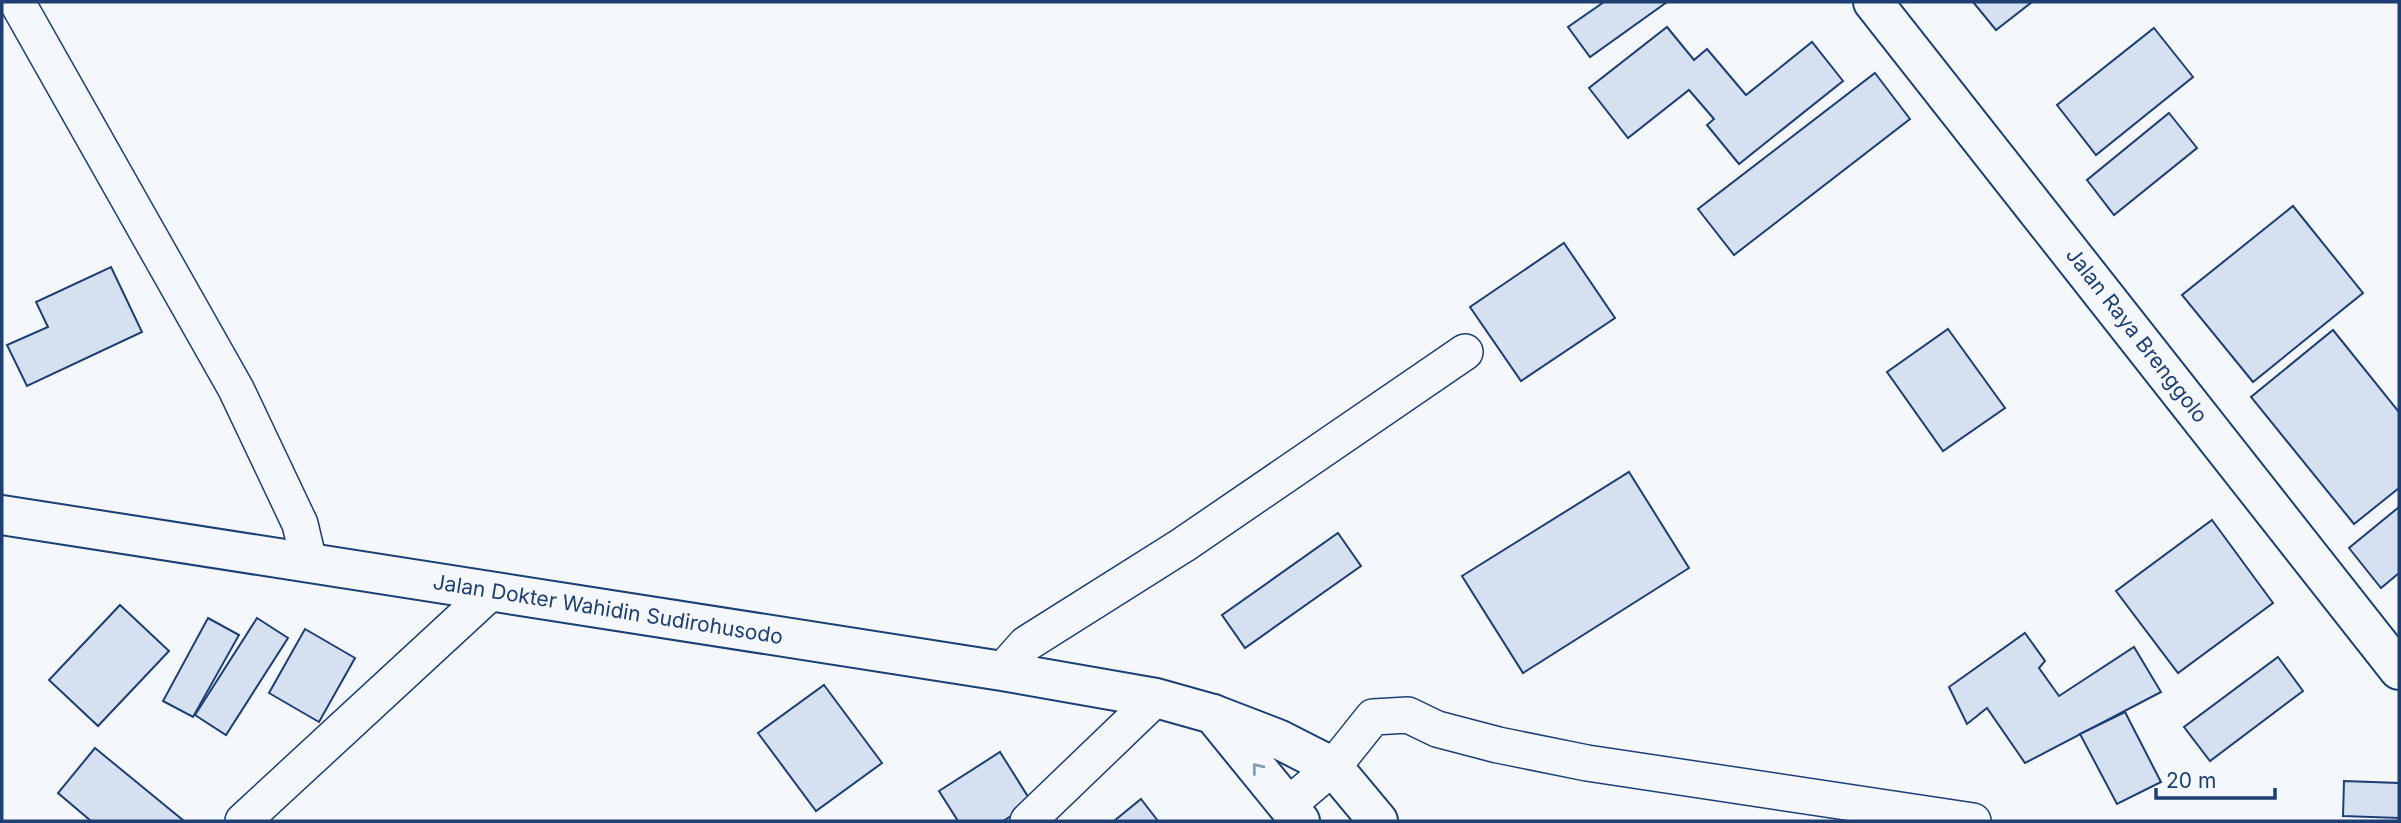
<svg xmlns="http://www.w3.org/2000/svg" width="2401" height="823" font-family="Inter,sans-serif">
	<rect width="100%" height="100%" fill="#f4f7fb"/>
	<g fill="#d5e0f0" stroke="#1d3f73" stroke-width="2">
		<polygon points="1604,2 1667,2 1590,57 1568,27"/>
		<polygon points="1973,2 2032,2 1996,30"/>
		<polygon points="1667,27 1694,60 1707,49 1746,95 1812,42 1843,81 1739,164 1707,125 1714,119 1689,90 1628,138 1589,88"/>
		<polygon points="2154,28 2193,77 2096,155 2057,105"/>
		<polygon points="1875,73 1910,119 1734,255 1698,209"/>
		<polygon points="2169,113 2197,148 2114,215 2087,180"/>
		<polygon points="2293,206 2363,293 2253,382 2182,295"/>
		<polygon points="1564,243 1615,318 1521,381 1470,307"/>
		<polygon points="111,267 142,332 27,386 7,345 48,327 36,302"/>
		<polygon points="1948,329 2005,408 1943,451 1887,372"/>
		<polygon points="2333,330 2399,412 2399,488 2354,524 2251,397"/>
		<polygon points="1629,472 1689,568 1523,673 1462,576"/>
		<polygon points="2399,507 2399,573 2381,588 2349,548"/>
		<polygon points="2212,520 2273,603 2178,673 2116,591"/>
		<polygon points="1338,533 1361,566 1245,648 1222,615"/>
		<polygon points="120,605 169,651 98,726 49,680"/>
		<polygon points="208,618 239,635 193,717 163,701"/>
		<polygon points="257,618 288,638 226,735 195,715"/>
		<polygon points="305,629 355,658 319,722 269,693"/>
		<polygon points="2025,633 2045,661 2039,668 2059,696 2134,647 2161,692 2025,763 1987,708 1967,724 1949,687"/>
		<polygon points="2278,657 2303,691 2210,761 2184,727"/>
		<polygon points="824,685 882,763 816,811 758,733"/>
		<polygon points="2125,712 2161,782 2117,804 2080,734"/>
		<polygon points="95,748 184,821 91,821 58,793"/>
		<polygon points="1000,752 1032,803 1003,821 958,821 939,791"/>
		<polygon points="2344,781 2399,783 2399,818 2343,816"/>
		<polygon points="1141,799 1158,821 1114,821"/>
	</g>
	<g fill="none" stroke-linecap="round" stroke-linejoin="round">
		<defs>
			<g id="street">
				<polyline points="17,2 236,389 300,524 309,562"/>
				<polyline points="1002,671 1026,644 1183,545 1465,352"/>
				<polyline points="1287,806 1333,767 1373,717 1408,715 1437,729 1498,745 1587,763 1973,821"/>
				<polyline points="243,821 492,591"/>
				<polyline points="1028,821 1156,698"/>
			</g>
			<polyline id="secondary" points="1873,2 2399,670"/>
			<g id="primary">
				<polyline points="2,515 1002,671 1156,698 1213,714 1278,739 1333,767 1378,821"/>
				<polyline points="1213,714 1300,821"/>
			</g>
		</defs>
		<use href="#street" stroke="#1d3f73" stroke-width="38"/>
		<use href="#secondary" stroke="#1d3f73" stroke-width="42"/>
		<use href="#primary" stroke="#1d3f73" stroke-width="42"/>
		<use href="#street" stroke="#f4f7fb" stroke-width="35"/>
		<use href="#secondary" stroke="#f4f7fb" stroke-width="38"/>
		<use href="#primary" stroke="#f4f7fb" stroke-width="38"/>
	</g>
	<defs><path id="oneway-chevron" d="M-2-3.5L2.5 0L-2 3.5" fill="none" stroke-width="1.6" stroke-linecap="round" stroke-linejoin="round" transform="scale(1.75)"/></defs>
	<use stroke="#889bb7" href="#oneway-chevron" transform="translate(1257 768) rotate(-129)"/>
	<g text-anchor="middle" dominant-baseline="central" stroke-width="5" stroke-linejoin="round" paint-order="stroke">
		<g font-size="21" fill="#1d3f73" stroke="#f4f7fb">
			<text transform="translate(2137 335) rotate(52)">Jalan Raya Brenggolo</text>
			<text transform="translate(608 609) rotate(9)">Jalan Dokter Wahidin Sudirohusodo</text>
		</g>
	</g>
	<rect width="2401" height="823" fill="none" stroke="#1d3f73" stroke-width="7"/>
	<path d="M2156 788v10h119v-10" fill="none" stroke="#1d3f73" stroke-width="3.5"/>
	<text x="2166" y="788" font-size="21" fill="#1d3f73" stroke="#f4f7fb" stroke-width="5" paint-order="stroke">20 m</text>
</svg>
